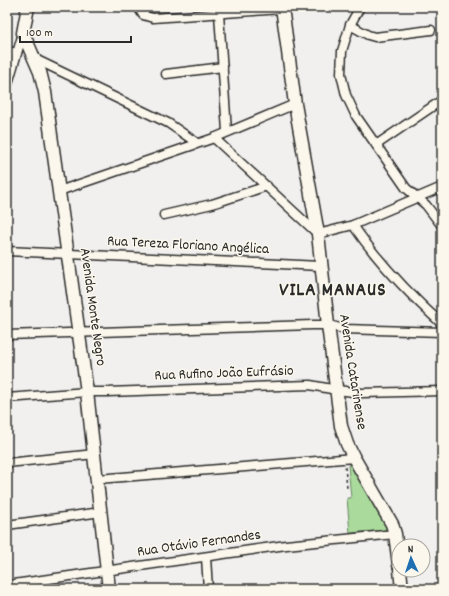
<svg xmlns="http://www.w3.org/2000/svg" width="449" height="596" font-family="Dekko,sans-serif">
	<rect width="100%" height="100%" fill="#f1f0ef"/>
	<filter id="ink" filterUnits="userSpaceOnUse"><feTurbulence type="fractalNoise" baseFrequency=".025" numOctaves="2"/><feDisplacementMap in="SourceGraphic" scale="8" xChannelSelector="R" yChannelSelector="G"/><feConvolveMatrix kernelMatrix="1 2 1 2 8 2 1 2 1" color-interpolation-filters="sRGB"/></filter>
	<g filter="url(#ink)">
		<polygon fill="#aadb9c" stroke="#6a8364" points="348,465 352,465 386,525 387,530 350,533 347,498 351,498"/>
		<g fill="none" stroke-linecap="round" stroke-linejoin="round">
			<defs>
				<g id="street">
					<polyline points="138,7 143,15 153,18 282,9"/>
					<polyline points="360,7 350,25 342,51 341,74 346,95 356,116 406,188 426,205 442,226"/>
					<polyline points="219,14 227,131"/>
					<polyline points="350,25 368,35 375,37 431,30"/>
					<polyline points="7,51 17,53"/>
					<polyline points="35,59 168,123 197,143"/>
					<polyline points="166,74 223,67"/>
					<polyline points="7,87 23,33"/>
					<polyline points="214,138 318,234 353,225 442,187"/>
					<polyline points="376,145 442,100"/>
					<polyline points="59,191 214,138 295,104"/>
					<polyline points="164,215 212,204 267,186"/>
					<path d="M 353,225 C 378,262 409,294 442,324"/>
					<polyline points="7,251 320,266"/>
					<polyline points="7,335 313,325 328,325 344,329 442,332"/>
					<polyline points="7,398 87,392 107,392 310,385 337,390 362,393 442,391"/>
					<polyline points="7,463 95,454"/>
					<polyline points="98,479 354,458"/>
					<polyline points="7,525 101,512"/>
					<polyline points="206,557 208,589"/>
					<polyline points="7,585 286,545 395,534"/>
				</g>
				<g id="secondary">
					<polyline points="28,7 23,33 40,72 45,92 87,392 109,589"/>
					<polyline points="282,7 295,104 318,234 328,325 341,426 347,444 354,458 392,524 395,534 399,565"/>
					<polyline points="400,570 402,589"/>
				</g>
			</defs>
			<use href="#street" stroke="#2b2b2b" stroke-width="11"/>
			<use href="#secondary" stroke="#2b2b2b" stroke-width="15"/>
			<polyline stroke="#2b2b2b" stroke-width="1.5" stroke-dasharray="3 3" stroke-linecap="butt" points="345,467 347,488"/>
			<use href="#street" stroke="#fbf7ec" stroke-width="8"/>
			<use href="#secondary" stroke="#fbf7ec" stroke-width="12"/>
		</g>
	</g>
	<g text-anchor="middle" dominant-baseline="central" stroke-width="3" stroke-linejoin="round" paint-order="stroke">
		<g font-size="15" fill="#2b2b2b" stroke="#fbf7ec">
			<text transform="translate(188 246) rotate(3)">Rua Tereza Floriano Angélica</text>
			<text transform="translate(92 307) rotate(82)">Avenida Monte Negro</text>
			<text transform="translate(352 372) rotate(81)">Avenida Catarinense</text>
			<text transform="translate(224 374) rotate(-2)">Rua Rufino João Eufrásio</text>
			<text transform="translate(199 544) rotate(-8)">Rua Otávio Fernandes</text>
		</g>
		<g font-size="19" font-weight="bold" letter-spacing="1" fill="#2b2b2b" stroke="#fbf7ec">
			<text x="333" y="291">VILA MANAUS</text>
		</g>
	</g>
	<rect width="449" height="596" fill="none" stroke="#fbf7ec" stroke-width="24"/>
	<rect x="12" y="12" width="425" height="572" fill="none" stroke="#2b2b2b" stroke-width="1.5" filter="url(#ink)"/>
	<g transform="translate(411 558) rotate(357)"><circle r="19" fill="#fbf7ec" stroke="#a8a59f"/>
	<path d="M0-3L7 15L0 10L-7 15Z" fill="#1f6fb2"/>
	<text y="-6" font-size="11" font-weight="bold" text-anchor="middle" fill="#2b2b2b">N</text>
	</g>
	<path d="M20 36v6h111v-6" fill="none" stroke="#2b2b2b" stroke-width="2"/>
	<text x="26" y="36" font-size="12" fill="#2b2b2b" stroke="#fbf7ec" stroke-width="3" paint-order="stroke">100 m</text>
</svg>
